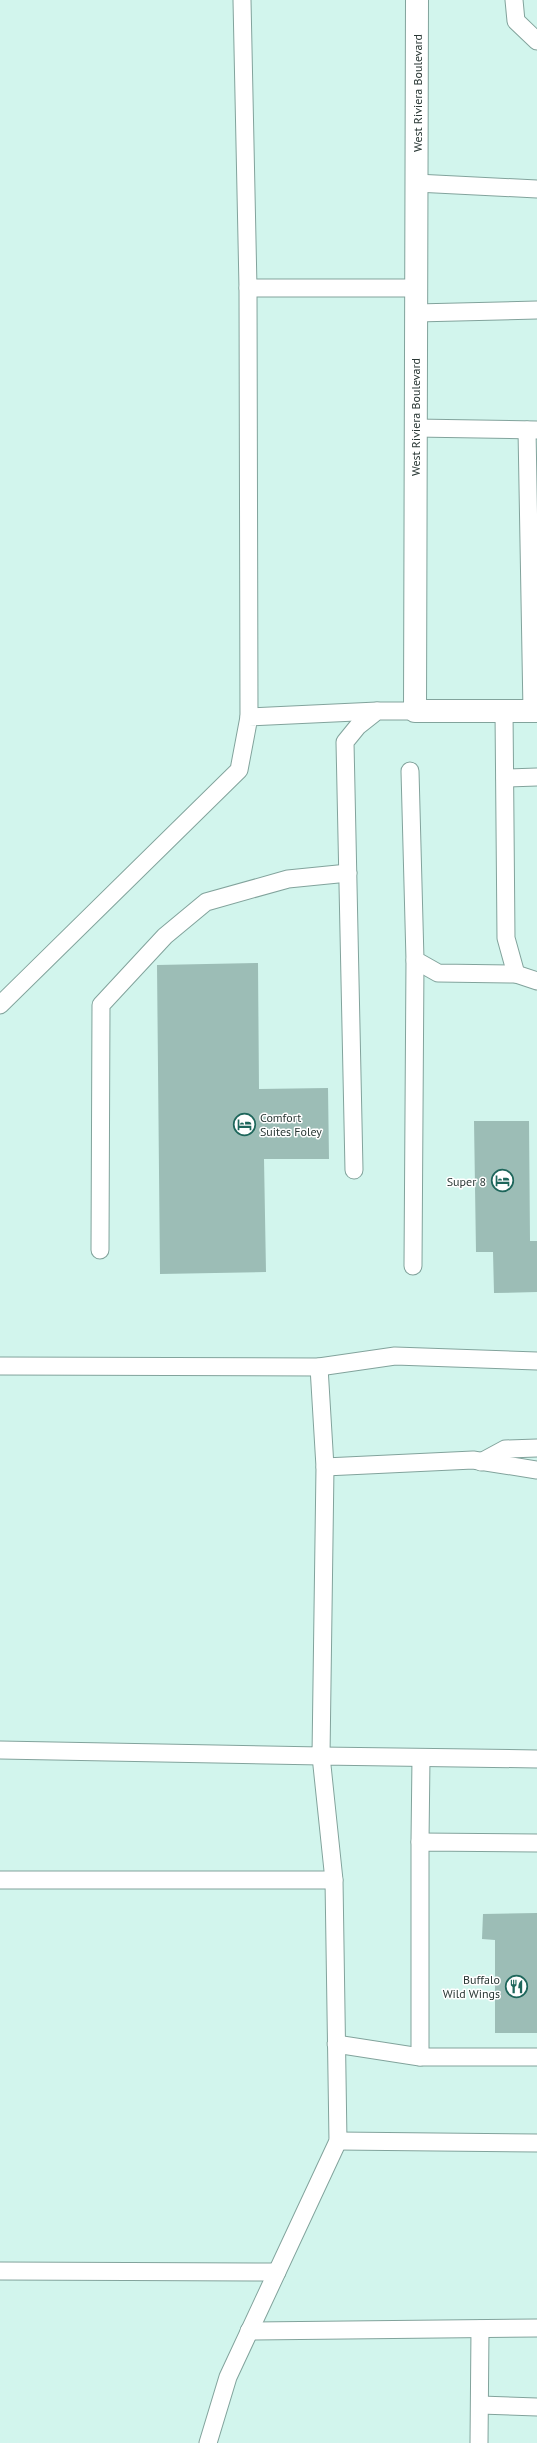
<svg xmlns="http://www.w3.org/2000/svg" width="537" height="2443" font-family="'PT Sans',sans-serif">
	<rect width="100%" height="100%" fill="#d2f5ed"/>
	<g fill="#9cbdb6">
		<polygon points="258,963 259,1089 328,1088 329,1159 264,1159 266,1272 160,1274 157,965"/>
		<polygon points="474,1121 529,1121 530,1241 537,1241 537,1292 494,1293 493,1252 476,1252"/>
		<polygon points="537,1913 537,2033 495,2033 495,1940 482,1939 483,1914"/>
	</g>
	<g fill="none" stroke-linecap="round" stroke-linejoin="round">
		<defs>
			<g id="service">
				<polyline points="242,0 248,288"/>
				<polyline points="514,0 516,21 537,41"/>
				<polyline points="416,183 537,189"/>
				<polyline points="416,313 537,310"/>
				<polyline points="415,428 537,430"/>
				<polyline points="527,430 532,711"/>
				<polyline points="504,711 506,938 516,974 537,981"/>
				<polyline points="249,717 248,288 416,288"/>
				<polyline points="410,771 415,960 438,973 516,974"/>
				<polyline points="505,778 537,777"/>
				<polyline points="0,1005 239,770 249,717 377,711"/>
				<polyline points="354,1170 345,742 358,726 377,711 415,711"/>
				<polyline points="100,1250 101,1005 165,936 206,902 288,879 348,873"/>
				<polyline points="413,1266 415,960"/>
				<polyline points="0,1366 319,1367 325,1467 321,1756 0,1750"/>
				<polyline points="319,1367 395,1356 537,1361"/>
				<polyline points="481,1462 505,1449 537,1448"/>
				<polyline points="325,1467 473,1460 537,1470"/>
				<polyline points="420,1842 421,1758"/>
				<polyline points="537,1843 420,1842 420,2057 537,2057"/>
				<polyline points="0,1880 334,1880"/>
				<polyline points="336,2044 420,2057"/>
				<polyline points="338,2141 537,2143"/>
				<polyline points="0,2271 277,2272"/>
				<polyline points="249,2331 537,2328"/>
				<polyline points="480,2405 537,2407"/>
				<polyline points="208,2443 228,2377 338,2141 334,1880 321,1756 537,1759"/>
				<polyline points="479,2443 480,2329"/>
			</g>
			<polyline id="minor" points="417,0 415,711 537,711"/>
		</defs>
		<use href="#service" stroke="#82a39c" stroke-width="19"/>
		<use href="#minor" stroke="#82a39c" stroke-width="24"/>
		<use href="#service" stroke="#fff" stroke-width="17"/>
		<use href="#minor" stroke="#fff" stroke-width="22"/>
	</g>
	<defs>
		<symbol id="hotel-ring" viewBox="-11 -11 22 22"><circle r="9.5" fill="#fff" stroke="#1e665b" stroke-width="1.5"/><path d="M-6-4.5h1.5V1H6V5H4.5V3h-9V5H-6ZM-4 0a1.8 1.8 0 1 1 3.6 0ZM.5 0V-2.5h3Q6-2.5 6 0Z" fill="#1e665b"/></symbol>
		<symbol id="restaurant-ring" viewBox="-11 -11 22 22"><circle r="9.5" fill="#fff" stroke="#1e665b" stroke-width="1.5"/><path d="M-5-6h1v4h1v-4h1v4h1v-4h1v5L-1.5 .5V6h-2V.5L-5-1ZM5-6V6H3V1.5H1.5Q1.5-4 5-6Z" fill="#1e665b"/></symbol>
	</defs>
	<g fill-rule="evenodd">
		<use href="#hotel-ring" x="232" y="1112" width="25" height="25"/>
		<use href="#hotel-ring" x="490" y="1168" width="25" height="25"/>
		<use href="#restaurant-ring" x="504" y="1974" width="25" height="25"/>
	</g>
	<g text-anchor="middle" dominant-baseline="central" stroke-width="3" stroke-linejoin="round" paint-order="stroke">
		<g font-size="12" fill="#293734" stroke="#fff">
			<text transform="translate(417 93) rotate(-90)">West Riviera Boulevard</text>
			<text transform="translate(415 417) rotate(-90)">West Riviera Boulevard</text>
		</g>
		<g font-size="12" fill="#293734" stroke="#fff" text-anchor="end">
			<text x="260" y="1117" text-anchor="start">Comfort<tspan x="260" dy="14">Suites Foley</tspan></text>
			<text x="486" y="1181">Super 8</text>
			<text x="500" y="1979">Buffalo<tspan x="500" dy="14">Wild Wings</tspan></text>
		</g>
	</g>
</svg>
